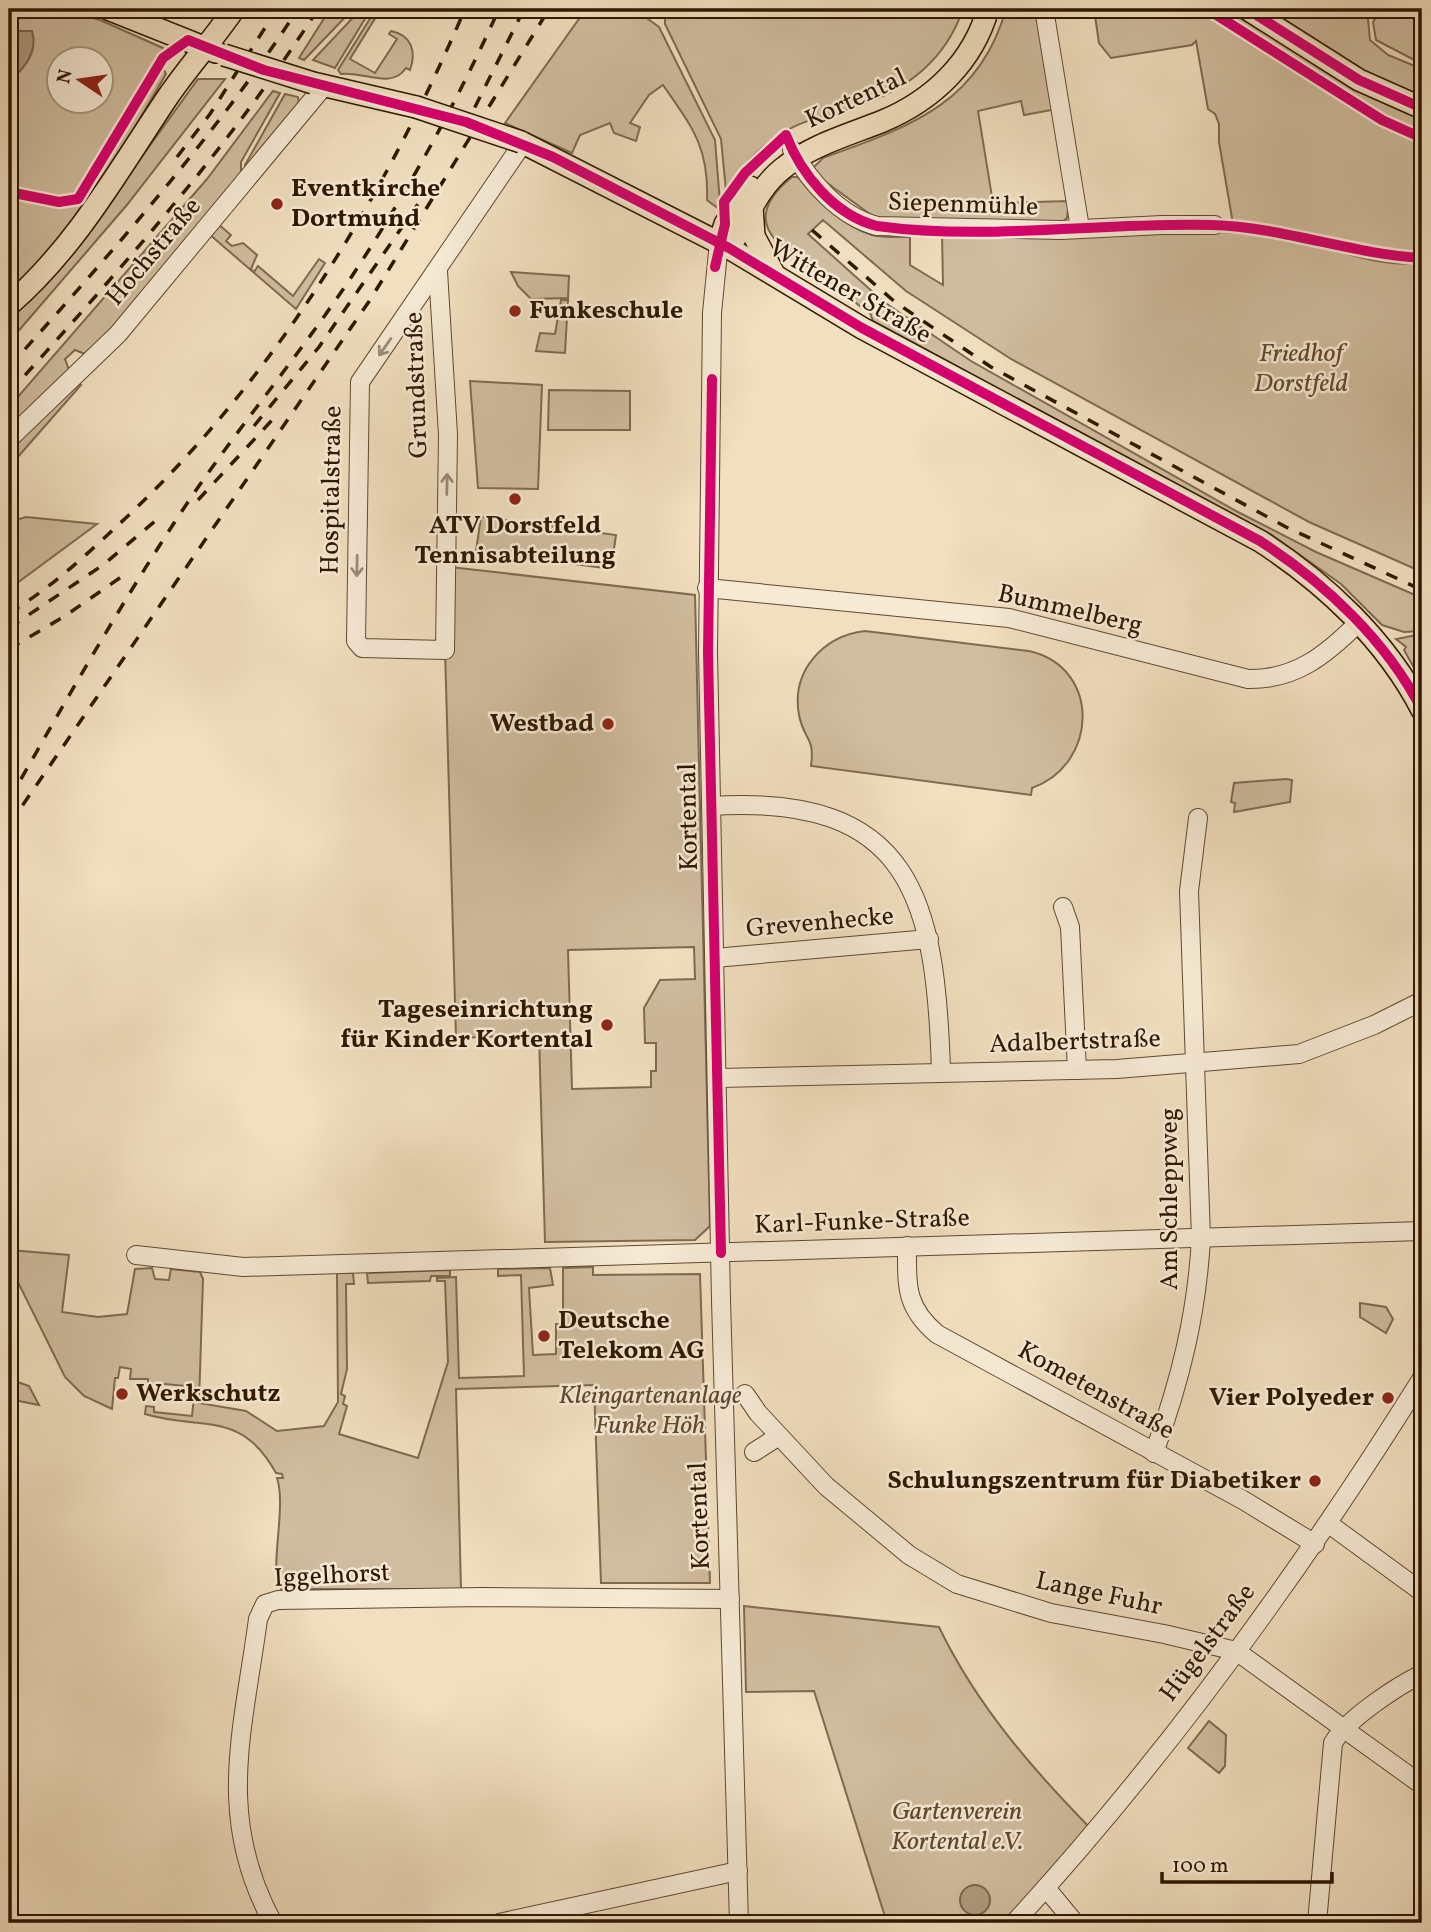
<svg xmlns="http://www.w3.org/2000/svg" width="1431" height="1932" font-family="Vollkorn,serif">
	<rect width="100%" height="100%" fill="#f1dfbf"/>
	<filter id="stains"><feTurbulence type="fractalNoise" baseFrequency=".00286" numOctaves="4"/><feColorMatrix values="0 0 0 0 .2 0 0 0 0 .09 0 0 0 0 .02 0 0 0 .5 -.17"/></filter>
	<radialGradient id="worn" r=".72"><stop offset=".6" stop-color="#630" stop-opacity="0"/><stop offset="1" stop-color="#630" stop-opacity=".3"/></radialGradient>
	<g fill="#d0bd9f" stroke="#7f6a50" stroke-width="2" fill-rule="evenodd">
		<path d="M 9,9 L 63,9 L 100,20 L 163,48 L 162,67 L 166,74 L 103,182 L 54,247 L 9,293 ZM 60,60 L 102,60 L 102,102 L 60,102 Z"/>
		<polygon points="330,9 353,9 304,60 299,58"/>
		<polygon points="361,9 371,9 335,68 313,60"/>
		<path d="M 376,9 L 388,9 L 387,17 L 379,12 L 350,59 L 375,73 L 397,39 L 389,34 L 391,31 C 411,35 417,51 410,70 L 406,68 C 391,90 364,71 341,74 L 338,70 Z"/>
		<path d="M 586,9 L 634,9 L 659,27 L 715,140 L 720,203 L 716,207 L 707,200 C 709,147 692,127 663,85 L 649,95 L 630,123 L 640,127 L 636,141 L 614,133 L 610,123 L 580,135 L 572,153 L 505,123 Z"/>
		<path d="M 665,9 L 963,9 C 945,62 904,92 852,108 C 830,115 806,119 786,131 C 762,144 740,167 726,191 L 721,139 L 665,24 Z"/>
		<path d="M 1006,9 L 1038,9 L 1057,109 L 1024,115 L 1021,101 L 978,111 L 993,203 L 1069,201 L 1067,218 L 1061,223 L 939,222 L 874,217 L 819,177 L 813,168 L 823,158 C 908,127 979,105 1006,9 Z"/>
		<polygon points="1094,9 1200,9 1360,111 1422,142 1422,256 1233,224 1219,142 1219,124 1215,114 1208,109 1196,41 1192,45 1111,58 1099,43"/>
		<polygon points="1212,9 1235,9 1422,114 1422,135 1342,94"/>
		<polygon points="1259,9 1374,9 1368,19 1370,40 1388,55 1422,69 1422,101 1386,87"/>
		<polygon points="1381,9 1422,9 1422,64 1376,40 1373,22"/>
		<polygon points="198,79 225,79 126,206 9,342 9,316 75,249"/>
		<polygon points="273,91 280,93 241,162 241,176 112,328 85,354 75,350 65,359 69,370 9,430 9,407 207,179"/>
		<polygon points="285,94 298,97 299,104 245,170 245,165"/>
		<path d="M 792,177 L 798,177 C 815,199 844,227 872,235 C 884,238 898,237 910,237 L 910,265 L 943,285 L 942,233 C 1052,232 1163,225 1272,236 C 1323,241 1369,269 1422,263 L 1422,572 L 1309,522 L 1011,359 L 906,291 L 823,220 L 808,234 L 884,302 L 971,361 L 1236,511 L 1316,552 L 1422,598 L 1422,631 L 1404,632 L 1382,625 L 1341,584 L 1272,535 L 873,321 L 870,313 C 856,305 845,293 832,283 C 793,253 729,228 792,177 Z"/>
		<polygon points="218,224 231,235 226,241 232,246 243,243 257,255 251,269 254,272 258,266 293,296 319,259 325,263 296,309 209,234"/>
		<polygon points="511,272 569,276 568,298 531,299 518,286"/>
		<polygon points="561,300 568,300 565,353 536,351 540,333 555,334"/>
		<polygon points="470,381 542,385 538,489 478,488"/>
		<polygon points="78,383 81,385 9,467 9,446"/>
		<polygon points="549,390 630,391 630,430 548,430"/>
		<polygon points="26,517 97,524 9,589 9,522"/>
		<polygon points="481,517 616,535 611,569 476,551"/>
		<path d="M 450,567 L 695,595 L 710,1226 L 695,1240 L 545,1242 L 539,1035 L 456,1038 L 445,650 ZM 694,947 L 695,979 L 660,980 L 644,1008 L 645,1043 L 656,1043 L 656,1071 L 651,1071 L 651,1087 L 572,1089 L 568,950 Z"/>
		<path d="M 865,631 L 1029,651 C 1101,667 1099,764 1032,788 L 1031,795 L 811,766 C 815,736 804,741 799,715 C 791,671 823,636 865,631 Z"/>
		<polygon points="1422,634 1422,682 1404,650 1406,647 1396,639"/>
		<polygon points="1286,779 1292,780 1290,802 1234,812 1235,803 1231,802 1234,783"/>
		<path d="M 9,1250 L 69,1255 L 62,1312 L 98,1317 L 127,1314 L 135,1269 L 152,1268 L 155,1279 L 169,1280 L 171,1269 L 200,1272 L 203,1279 L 199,1403 L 246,1411 L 277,1431 L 324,1426 L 338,1402 L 337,1273 L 353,1273 L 354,1284 L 346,1284 L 347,1369 L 341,1394 L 345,1396 L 343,1404 L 347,1406 L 339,1434 L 418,1458 L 448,1362 L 445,1281 L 437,1281 L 437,1278 L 456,1277 L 459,1378 L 524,1376 L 521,1275 L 498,1276 L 498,1269 L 550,1268 L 553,1285 L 529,1288 L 533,1355 L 556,1354 L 556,1324 L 563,1324 L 563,1268 L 593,1267 L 593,1275 L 700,1274 L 710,1583 L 601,1583 L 594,1385 L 456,1389 L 461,1589 L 281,1589 C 268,1572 287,1508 277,1478 L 283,1478 L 282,1474 L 276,1473 C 241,1409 201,1431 145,1414 L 146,1406 L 154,1407 L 154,1412 L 192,1416 L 195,1387 L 155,1383 L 154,1387 L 148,1387 L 148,1379 L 130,1379 L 131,1369 L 120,1367 L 118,1378 L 115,1378 L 112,1409 L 84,1396 L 65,1377 L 9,1264 Z"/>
		<polygon points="450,1270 450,1276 431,1276 430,1281 368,1283 367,1273"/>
		<polygon points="1360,1303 1386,1307 1393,1319 1386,1333 1360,1317"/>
		<polygon points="9,1379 29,1386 39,1405 9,1399"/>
		<path d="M 744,1606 L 939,1627 C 977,1706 1034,1771 1095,1833 L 1014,1923 L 887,1923 L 814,1691 L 746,1692 Z"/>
		<polygon points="1209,1721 1226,1735 1225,1766 1219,1773 1188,1748"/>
	</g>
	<g fill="#af9b7e" stroke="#7b664c" stroke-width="2">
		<path d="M 20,31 L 32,31 C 39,53 23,69 9,82 L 9,40 Z"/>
		<circle cx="975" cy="1900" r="15"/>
	</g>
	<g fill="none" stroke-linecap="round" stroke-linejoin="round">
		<defs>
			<g id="minor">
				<polyline points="1044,9 1080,228"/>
				<path d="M 792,150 C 810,182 839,216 877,226 L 1061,230 L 1162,225 L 1215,225"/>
				<polyline points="719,242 712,313 708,652 721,1300 739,1923"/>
				<polyline points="438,271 448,435 445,650 362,648 356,641 360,382 523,143"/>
				<polyline points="9,439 118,334 324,86"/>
				<path d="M 707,588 L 1009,618 L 1248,679 C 1295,680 1326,655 1358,623"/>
				<path d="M 711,806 C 912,793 936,900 941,1072"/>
				<polyline points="1063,907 1070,927 1077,1070"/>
				<polyline points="715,958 929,939"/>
				<polyline points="718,1078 1117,1069 1299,1054 1374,1025 1422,1001"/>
				<path d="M 907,1246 C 907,1286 905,1307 937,1334 L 1243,1500 L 1315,1544"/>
				<polyline points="136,1255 243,1267 1422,1231"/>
				<polyline points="745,1394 758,1413 826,1486 909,1555 957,1584 1051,1613 1164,1634 1236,1651 1422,1785"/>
				<polyline points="754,1452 779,1436"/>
				<path d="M 1154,1453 C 1180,1382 1197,1314 1201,1238 L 1189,891 L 1198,818"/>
				<polyline points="1329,1524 1422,1592"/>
				<polyline points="1046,1888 1075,1923"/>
				<path d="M 273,1923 C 215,1817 243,1732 258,1619 L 265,1604 L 278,1600 L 483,1597 L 730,1599"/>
				<polyline points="499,1923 738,1871"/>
				<path d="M 1014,1923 C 1167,1756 1302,1570 1422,1378"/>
				<path d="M 1317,1923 L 1333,1743 C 1347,1719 1397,1686 1422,1674"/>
			</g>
			<g id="major">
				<polyline points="108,9 216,52"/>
				<polyline points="1247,9 1359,80 1422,108"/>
				<polyline points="313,83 416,107"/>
				<path d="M 521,142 L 729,248 L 862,328 L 1260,541 C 1325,583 1386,640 1422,710"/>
				<polyline points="752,207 754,236 774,274"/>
				<polyline points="719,242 725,224 750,187"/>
				<path d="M 729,248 C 747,221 756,190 782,169 C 811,145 848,135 883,121 C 933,100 973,62 988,9"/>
				<path d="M 9,305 C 76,247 118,171 167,98 C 188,67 213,40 234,9"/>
			</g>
		</defs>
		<use href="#minor" stroke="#5f4930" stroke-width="20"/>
		<use href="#major" stroke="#2e1701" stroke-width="24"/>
		<use href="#minor" stroke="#f6ead5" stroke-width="18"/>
		<use href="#major" stroke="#f1dfbf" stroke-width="21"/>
		<g stroke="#2e1701" stroke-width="3.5" stroke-dasharray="12 12" stroke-linecap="butt">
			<polyline points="464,129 524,9"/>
			<polyline points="177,157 210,114 277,9"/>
			<polyline points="812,230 895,302 991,367 1286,527 1422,590"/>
			<path d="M 9,367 C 111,253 214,138 298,9"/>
			<path d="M 9,393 C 119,271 229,148 318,9"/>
			<polyline points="254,426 319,347 418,204"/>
			<polyline points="198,500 274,418"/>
			<path d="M 9,613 C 48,590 83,558 116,527 C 271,385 383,200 465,9"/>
			<polyline points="9,628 103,565 160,517"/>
			<polyline points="9,649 65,616 124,575"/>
			<path d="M 9,800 C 68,697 126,594 192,496 C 242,423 299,355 348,282 C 406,195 456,104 499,9"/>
			<polyline points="9,825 370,300 549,9"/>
		</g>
		<defs>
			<g id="major-bridge">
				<polyline points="224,55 313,83"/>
				<polyline points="416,107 521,142"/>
			</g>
		</defs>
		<use href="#major-bridge" stroke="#2e1701" stroke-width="24" stroke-linecap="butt"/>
		<use href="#major-bridge" stroke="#f1dfbf" stroke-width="21"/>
		<defs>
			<g id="cycleway">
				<polyline points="1207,9 1382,120 1422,138"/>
				<polyline points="1247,9 1359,80 1422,108"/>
				<path d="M 9,192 L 59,202 L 78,199 L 163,58 L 188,40 L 264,70 L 466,122 L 553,157 L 729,248 L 862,328 L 1260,541 C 1325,583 1386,640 1422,710"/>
				<path d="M 715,267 L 725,224 L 724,202 L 745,173 L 786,135 C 801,174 834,215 877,226 C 985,241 1102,222 1212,225 C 1283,227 1351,254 1422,258"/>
				<polyline points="712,379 708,652 721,1253"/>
			</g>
		</defs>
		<use href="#cycleway" stroke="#f6ead5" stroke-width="15"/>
		<use href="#cycleway" stroke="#d6006c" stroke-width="10"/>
	</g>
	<defs><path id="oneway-shaft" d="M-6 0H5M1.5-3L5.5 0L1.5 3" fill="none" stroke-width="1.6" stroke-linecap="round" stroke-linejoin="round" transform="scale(1.75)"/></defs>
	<g stroke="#9c8b76">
		<use href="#oneway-shaft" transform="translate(385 347) rotate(125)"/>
		<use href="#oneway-shaft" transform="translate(447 484) rotate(-89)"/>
		<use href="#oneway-shaft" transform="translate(357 566) rotate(91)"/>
	</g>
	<g fill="#8f2418" stroke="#f6ead5" stroke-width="2.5">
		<circle cx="277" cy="204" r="7"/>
		<circle cx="515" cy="311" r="7"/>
		<circle cx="515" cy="499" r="7"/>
		<circle cx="608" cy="724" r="7"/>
		<circle cx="607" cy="1025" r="7"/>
		<circle cx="544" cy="1336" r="7"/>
		<circle cx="122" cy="1394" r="7"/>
		<circle cx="1388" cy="1398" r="7"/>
		<circle cx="1315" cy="1481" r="7"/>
	</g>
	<g text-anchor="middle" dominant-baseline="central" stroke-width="5" stroke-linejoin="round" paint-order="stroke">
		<g font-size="26" fill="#2e1701" stroke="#f6ead5">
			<text transform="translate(856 99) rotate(-25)">Kortental</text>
			<text transform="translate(963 205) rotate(2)">Siepenmühle</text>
			<text transform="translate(154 252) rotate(-50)">Hochstraße</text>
			<text transform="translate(850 292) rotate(30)">Wittener Straße</text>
			<text transform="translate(417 385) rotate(-92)">Grundstraße</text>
			<text transform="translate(332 490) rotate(-89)">Hospitalstraße</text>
			<text transform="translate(1070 610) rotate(13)">Bummelberg</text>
			<text transform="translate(689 817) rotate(-91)">Kortental</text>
			<text transform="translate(820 923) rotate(-5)">Grevenhecke</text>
			<text transform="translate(1075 1042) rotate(-2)">Adalbertstraße</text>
			<text transform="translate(1170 1199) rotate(-90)">Am Schleppweg</text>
			<text transform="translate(862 1222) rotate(-2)">Karl-Funke-Straße</text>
			<text transform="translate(1096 1391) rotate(29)">Kometenstraße</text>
			<text transform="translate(700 1516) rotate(-92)">Kortental</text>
			<text transform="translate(332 1576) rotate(-3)">Iggelhorst</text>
			<text transform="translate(1099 1594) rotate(12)">Lange Fuhr</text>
			<text transform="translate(1208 1643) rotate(-53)">Hügelstraße</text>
		</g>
		<g font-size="26" font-weight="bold" fill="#2e1701" stroke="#f6ead5" text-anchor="start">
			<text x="291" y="189">Eventkirche<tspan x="291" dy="30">Dortmund</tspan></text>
			<text x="529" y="311">Funkeschule</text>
			<text x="515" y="526" text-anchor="middle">ATV Dorstfeld<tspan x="515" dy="30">Tennisabteilung</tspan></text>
			<text x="594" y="724" text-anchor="end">Westbad</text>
			<text x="593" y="1010" text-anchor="end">Tageseinrichtung<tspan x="593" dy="30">für Kinder Kortental</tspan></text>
			<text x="558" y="1321">Deutsche<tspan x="558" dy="30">Telekom AG</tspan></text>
			<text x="136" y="1394">Werkschutz</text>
			<text x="1374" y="1398" text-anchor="end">Vier Polyeder</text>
			<text x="1301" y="1481" text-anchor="end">Schulungszentrum für Diabetiker</text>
		</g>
		<g font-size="26" font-style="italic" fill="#5f4930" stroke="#f6ead5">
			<text x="1301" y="354">Friedhof<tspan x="1301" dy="30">Dorstfeld</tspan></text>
			<text x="650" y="1396">Kleingartenanlage<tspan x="650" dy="30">Funke Höh</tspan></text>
			<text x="957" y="1812">Gartenverein<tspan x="957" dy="30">Kortental e.V.</tspan></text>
		</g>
	</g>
	<rect width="1431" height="1932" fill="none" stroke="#f1dfbf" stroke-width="35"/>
	<rect x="10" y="10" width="1410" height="1911" fill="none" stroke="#2e1701" stroke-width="3.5"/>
	<rect x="18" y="18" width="1396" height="1897" fill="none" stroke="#2e1701" stroke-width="2"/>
	<g transform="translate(80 80) rotate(283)"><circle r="33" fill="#f6ead5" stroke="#a69680" stroke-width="2"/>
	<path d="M0-5L12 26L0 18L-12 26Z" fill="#8f2418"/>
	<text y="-10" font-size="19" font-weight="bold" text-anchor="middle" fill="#2e1701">N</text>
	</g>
	<path d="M1162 1872v10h170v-10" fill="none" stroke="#2e1701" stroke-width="3.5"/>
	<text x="1172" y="1872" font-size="21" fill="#2e1701" stroke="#f6ead5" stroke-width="5" paint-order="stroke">100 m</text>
	<rect width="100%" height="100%" filter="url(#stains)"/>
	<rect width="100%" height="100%" fill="url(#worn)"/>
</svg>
